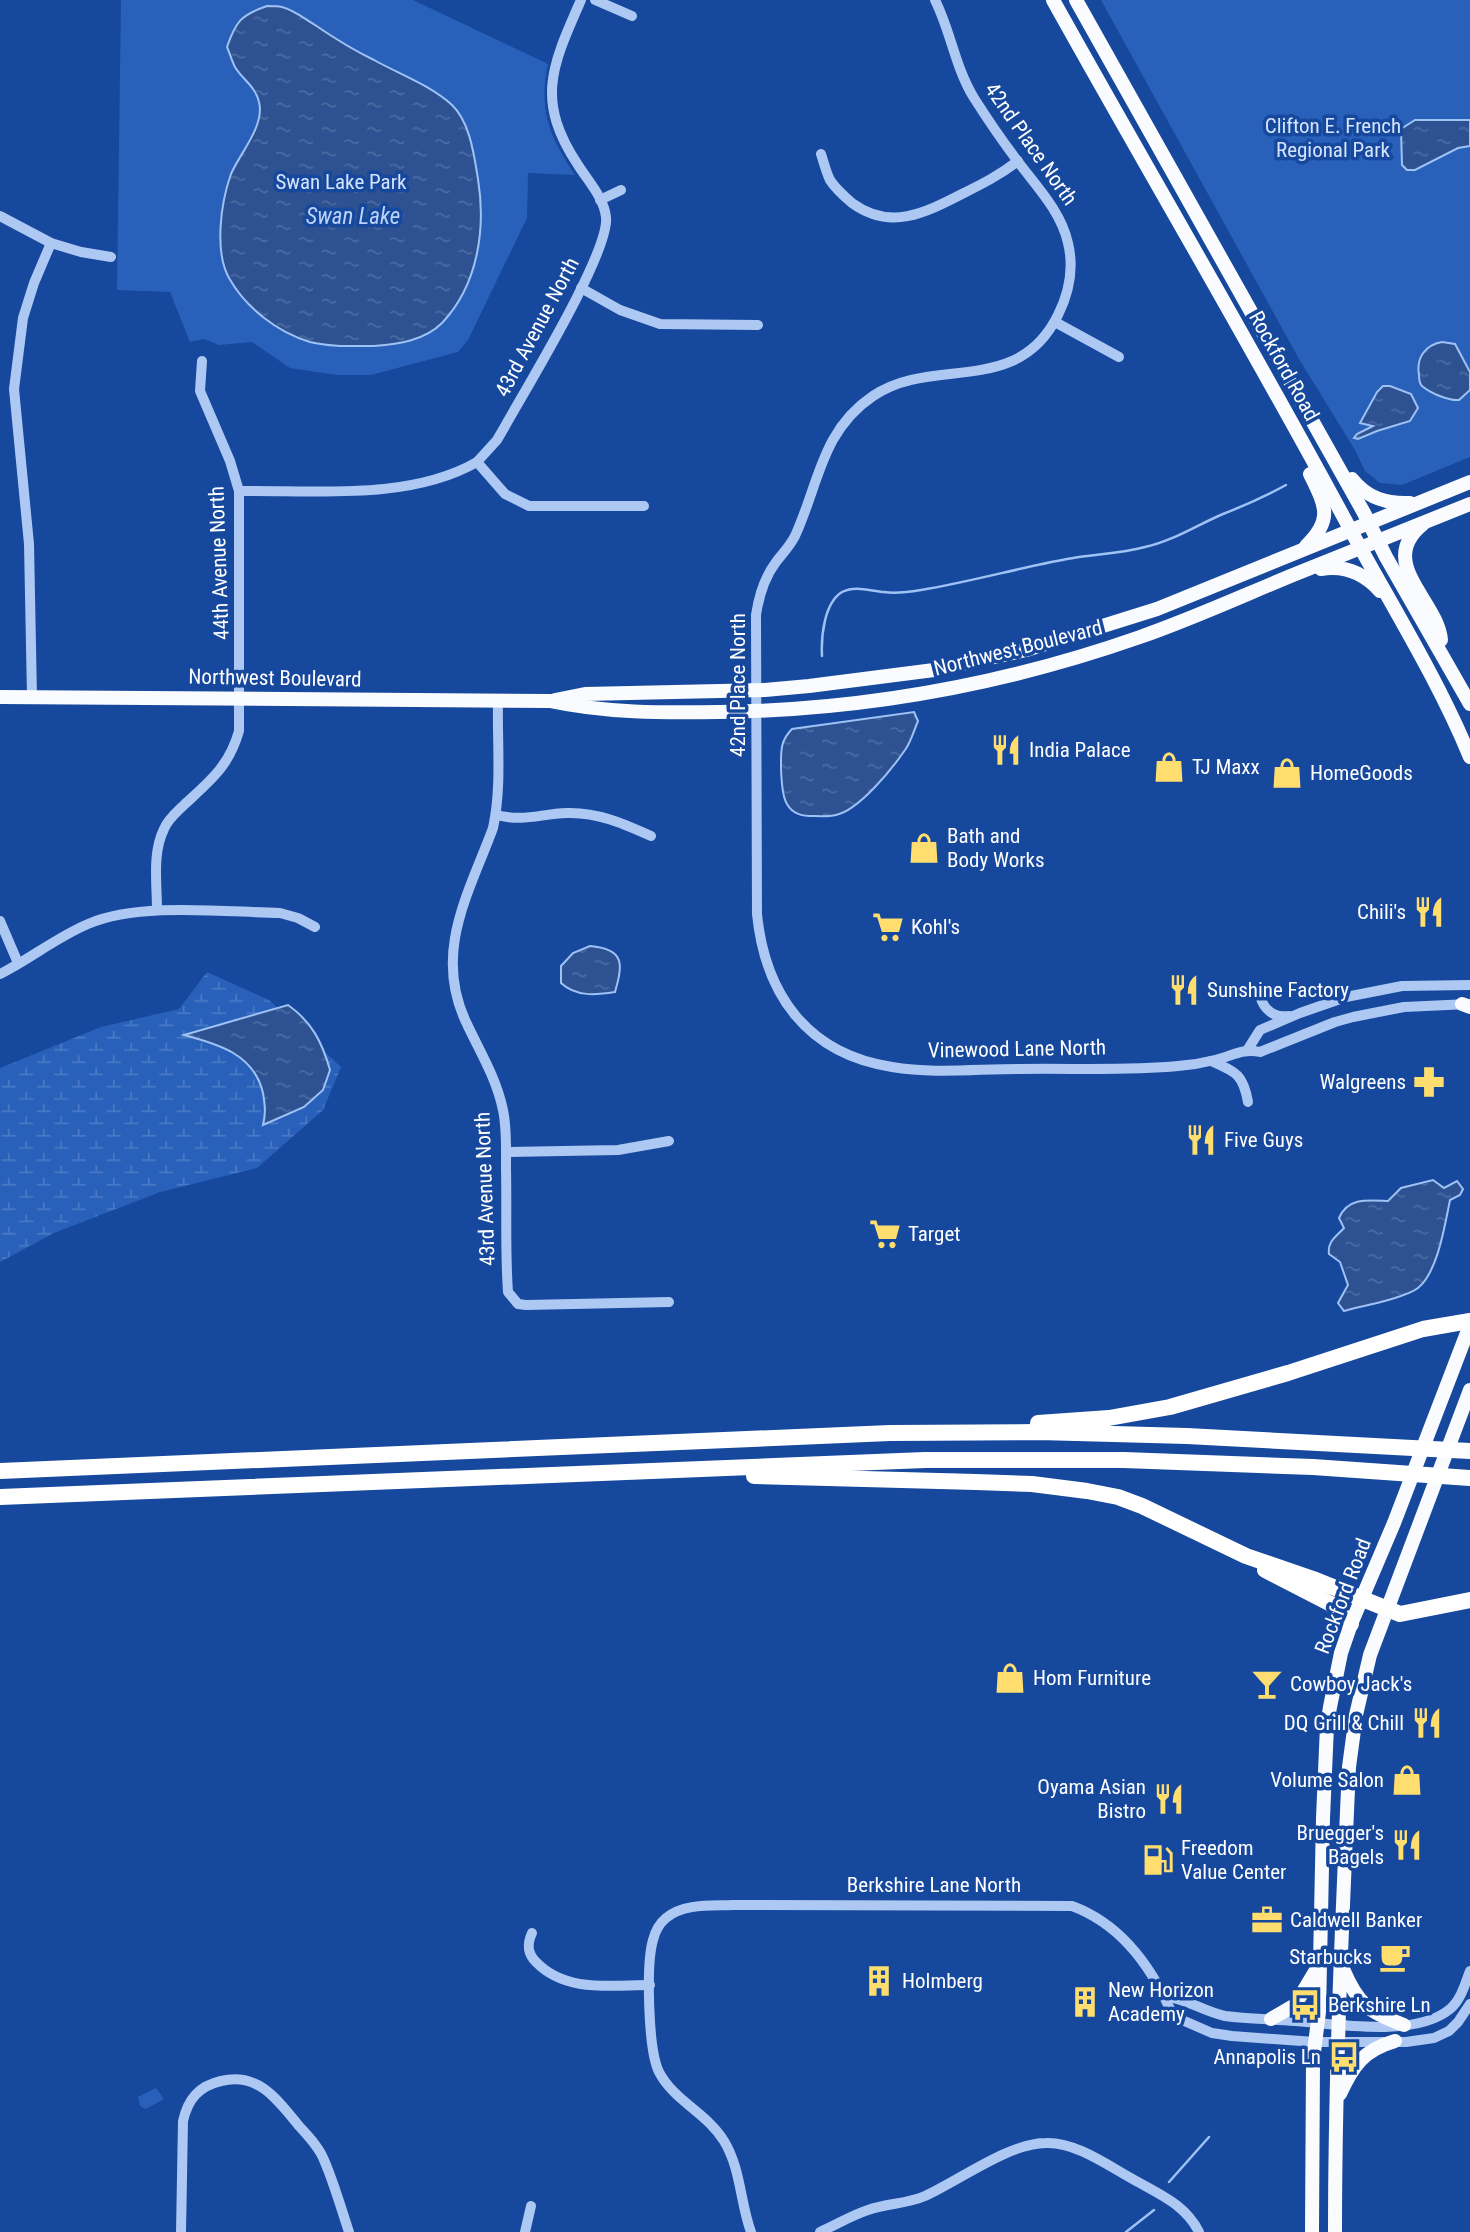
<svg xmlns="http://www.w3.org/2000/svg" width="1470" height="2232" font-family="'Roboto Condensed',sans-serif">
	<defs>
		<pattern id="wetland-marsh" width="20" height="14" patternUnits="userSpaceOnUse" patternTransform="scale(1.75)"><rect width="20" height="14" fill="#2961ba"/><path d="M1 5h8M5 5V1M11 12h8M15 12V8" fill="none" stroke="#4979c4"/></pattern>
		<pattern id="water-ripples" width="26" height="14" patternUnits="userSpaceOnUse" patternTransform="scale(1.75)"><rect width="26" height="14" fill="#2d5191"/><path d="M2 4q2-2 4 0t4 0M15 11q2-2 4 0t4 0" fill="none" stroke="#4c6ba2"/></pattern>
	</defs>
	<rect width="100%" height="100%" fill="#16489d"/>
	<polygon fill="url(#wetland-marsh)" points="207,972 269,1000 341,1067 323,1110 257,1168 160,1192 54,1233 0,1262 0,1068 101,1027 179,1009"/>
	<g fill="#2961ba">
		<path d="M 121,0 L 413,0 L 548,64 C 538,111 550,137 575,175 L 528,173 L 527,218 L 468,340 L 458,352 L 371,375 L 337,375 L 290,368 L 252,342 L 219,345 L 204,339 L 190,342 L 170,292 L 117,290 Z"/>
		<polygon points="1101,0 1470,0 1470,457 1402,485 1380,483 1365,471 1355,450 1299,359"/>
		<polygon points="156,2088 164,2099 146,2109 140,2106 138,2097"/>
	</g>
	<g fill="url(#water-ripples)" stroke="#9fc2f5" stroke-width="2">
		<path d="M 267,6 C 272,6 278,6 282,7 C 294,10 305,19 315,25 C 334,38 353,50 374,60 C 399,74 430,85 452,105 C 470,122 474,155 478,179 C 486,229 478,285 442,323 C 424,341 398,344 374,346 C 353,346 330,347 310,342 C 277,332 246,308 229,278 C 214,251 221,202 231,174 C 240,153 265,126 259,102 C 256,87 242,79 235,67 C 232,61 230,54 227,47 C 236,21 241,15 267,6 Z"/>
		<polygon points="1415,120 1470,120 1470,146 1458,148 1415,170 1407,170 1402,165 1401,129"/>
		<path d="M 1442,342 L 1455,344 L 1470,372 L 1470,390 L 1459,400 C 1449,401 1430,393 1422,386 C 1419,383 1419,379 1419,375 C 1416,358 1425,345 1442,342 Z"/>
		<polygon points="1383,386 1390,386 1411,394 1418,408 1410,421 1377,431 1358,439 1354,438 1357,434 1373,426 1360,423 1377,392"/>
		<path d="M 914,712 L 918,721 C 914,730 911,742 905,750 C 892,769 859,810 836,815 C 828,817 817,816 809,816 C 781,815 782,789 781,768 C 781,751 780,741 792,729 Z"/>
		<path d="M 590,946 C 625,949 623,964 615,992 C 596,995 576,997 561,983 L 561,966 L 573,953 Z"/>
		<path d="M 288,1005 C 312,1022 322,1042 330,1070 L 323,1090 L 304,1107 L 263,1125 C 266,1113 265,1105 263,1093 C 254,1054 218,1044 184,1035 Z"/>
		<path d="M 1433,1180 L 1444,1188 L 1457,1181 L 1463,1189 L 1460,1195 L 1450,1200 C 1445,1224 1438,1272 1418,1288 C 1405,1298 1362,1306 1344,1311 L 1338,1303 L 1348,1285 L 1340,1262 L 1329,1254 C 1327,1241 1337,1236 1344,1228 L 1339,1218 C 1348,1197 1368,1200 1388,1201 L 1401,1188 Z"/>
	</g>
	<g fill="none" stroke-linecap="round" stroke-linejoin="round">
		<g stroke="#9fc2f5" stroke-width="2.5">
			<path d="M 822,656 C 821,637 824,603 842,592 C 856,585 870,591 884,592 C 896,594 909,592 921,590 C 970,582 1018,568 1067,559 C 1093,554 1119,554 1145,547 C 1173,541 1197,525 1223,514 C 1246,505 1264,497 1286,485"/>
			<polyline points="1169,2182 1209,2137"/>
			<polyline points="1126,2232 1154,2210"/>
		</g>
		<g stroke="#adc8f3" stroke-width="10">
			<polyline points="595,0 632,16"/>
			<path d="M 935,0 C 951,32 955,67 974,98 C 988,120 1003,142 1019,163 C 1038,188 1061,212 1068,243 C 1074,268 1069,293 1058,315 C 1017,398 933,355 873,396 C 821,431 819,484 795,536 C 790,546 783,553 776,562 C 764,578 759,595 756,615 L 757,914 C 765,994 807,1054 892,1067 C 933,1074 977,1069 1019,1069 C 1072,1068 1126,1071 1178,1066 C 1191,1065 1203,1063 1215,1060 C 1232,1056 1243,1048 1260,1052 L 1335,1022 L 1353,1017 L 1404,1007 L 1469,1004"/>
			<path d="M 821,154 C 824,163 826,172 830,180 C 835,188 845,197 852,203 C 890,231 925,213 962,194 C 982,184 1000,175 1018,161"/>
			<polyline points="600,200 621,190"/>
			<polyline points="0,216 51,243 81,252 111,257"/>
			<polyline points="581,288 620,310 660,324 758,325"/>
			<polyline points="1055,322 1119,357"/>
			<path d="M 477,462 L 497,440 L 504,428 C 525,390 610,252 606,217 C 604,198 588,181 578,165 C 535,100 552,66 581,0"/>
			<path d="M 239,491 C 314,490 409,501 477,462 L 505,494 L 529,506 L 644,506"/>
			<polyline points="32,697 29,544 14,389 23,318 34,283 51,243"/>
			<path d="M 498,701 C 497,743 502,786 493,828 C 469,893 433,952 466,1022 C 480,1052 496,1077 503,1110 C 507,1129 506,1150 506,1169 C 507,1210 505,1251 508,1292 L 518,1304 L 526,1305 L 669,1302"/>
			<path d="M 496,815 C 525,822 539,814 567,813 C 598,812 624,824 651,836"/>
			<path d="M 157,910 C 157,884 152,853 164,829 C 168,819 177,812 185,804 C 211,780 229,766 239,731 L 239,491 L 230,461 L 200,391 L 202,361"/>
			<polyline points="0,921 18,963"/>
			<path d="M 0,974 C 30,959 57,937 88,924 C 140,902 223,912 280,913 L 298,918 L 315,927"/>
			<path d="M 1260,996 C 1264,1010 1274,1018 1289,1016"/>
			<polyline points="1248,1049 1260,1030 1300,1013 1346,997 1402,986 1470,985"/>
			<path d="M 1211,1061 C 1236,1072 1243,1074 1248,1102"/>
			<polyline points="506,1152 618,1150 669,1141"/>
			<path d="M 532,1933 C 527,1944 527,1953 536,1962 C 566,1993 611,1985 650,1985"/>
			<path d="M 1164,1996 C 1188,1999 1202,2011 1225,2016 C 1248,2019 1272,2019 1295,2021 C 1337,2024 1415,2038 1450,2009 C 1461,2000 1465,1984 1470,1971"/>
			<path d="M 181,2232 L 183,2121 C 188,2099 199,2086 221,2081 C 258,2072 277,2099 299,2126 C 308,2136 319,2147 324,2160 C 334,2183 341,2208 349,2232"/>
			<polyline points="525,2232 531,2206"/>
			<path d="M 751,2232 C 740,2202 741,2169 724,2141 C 707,2113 674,2101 659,2072 C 648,2050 646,1964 653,1940 C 655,1932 660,1923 666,1918 C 684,1903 712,1906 733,1905 L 1072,1906 C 1121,1924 1153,1969 1173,2016 L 1212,2033 L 1232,2036 L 1315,2042 L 1406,2042 L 1434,2038 L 1449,2031 L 1458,2022 L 1470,2004"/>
			<path d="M 820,2232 C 836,2225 852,2215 868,2210 C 887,2203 907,2204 925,2196 C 960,2180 1009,2143 1046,2143 C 1078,2142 1111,2168 1138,2182 C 1163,2196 1186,2206 1199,2232"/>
		</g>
		<g stroke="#f9fbff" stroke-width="14">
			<path d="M 1053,0 C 1151,176 1254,350 1349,527 C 1390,603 1437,677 1470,757"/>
			<polyline points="1076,0 1364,513 1386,557 1470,704"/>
			<path d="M 1352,479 C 1367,498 1386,504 1410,503"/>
			<path d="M 1423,524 C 1375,562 1438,601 1441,640"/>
			<path d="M 1306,546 C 1334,519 1325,505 1310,474"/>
			<path d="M 1321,569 C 1345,565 1364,573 1380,591"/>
			<path d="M 0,697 L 550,701 C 605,713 663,713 719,712 C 862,710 1006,684 1140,637 C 1192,619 1242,596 1293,575 C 1352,551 1411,528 1470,504"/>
			<polyline points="555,700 585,694 765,690 809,686 934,670 1026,650 1157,609 1470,482"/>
			<polyline points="1462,1004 1470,1007"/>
			<path d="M 1343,1969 C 1358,2004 1368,2012 1404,2025"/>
			<polyline points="1271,2019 1295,2005 1319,1965"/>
			<path d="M 1340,2094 C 1353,2065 1364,2050 1395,2041"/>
			<polyline points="1312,2232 1313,2060 1319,2012 1323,1818 1327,1726 1330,1707 1341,1653 1351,1624 1394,1523 1470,1325"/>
			<path d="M 1335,2232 C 1335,2077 1342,1922 1349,1767 L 1356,1715 L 1370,1655 L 1470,1390"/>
		</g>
		<g stroke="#fff" stroke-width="16">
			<polyline points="1038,1423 1109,1418 1170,1407 1288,1373 1423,1329 1470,1321"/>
			<polyline points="0,1471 890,1433 1039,1432 1187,1436 1470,1451"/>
			<polyline points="754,1476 976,1482 1032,1484 1087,1491 1118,1497 1142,1506 1246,1556 1313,1579 1400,1614 1470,1600"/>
			<polyline points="0,1497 925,1460 1124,1460 1313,1467 1470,1478"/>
			<polyline points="1265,1570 1331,1604 1351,1624"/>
		</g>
	</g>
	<defs>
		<symbol id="restaurant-bare" viewBox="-9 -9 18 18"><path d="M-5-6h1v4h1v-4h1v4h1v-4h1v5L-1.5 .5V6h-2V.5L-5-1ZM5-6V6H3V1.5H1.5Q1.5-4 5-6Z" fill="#ffde6f" stroke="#16489d" stroke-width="2.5" paint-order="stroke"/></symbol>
		<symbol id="shop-bare" viewBox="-9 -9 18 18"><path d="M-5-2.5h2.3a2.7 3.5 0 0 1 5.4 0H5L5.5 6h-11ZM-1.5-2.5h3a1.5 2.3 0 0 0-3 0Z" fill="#ffde6f" stroke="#16489d" stroke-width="2.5" paint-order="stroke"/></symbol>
		<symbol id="supermarket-bare" viewBox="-9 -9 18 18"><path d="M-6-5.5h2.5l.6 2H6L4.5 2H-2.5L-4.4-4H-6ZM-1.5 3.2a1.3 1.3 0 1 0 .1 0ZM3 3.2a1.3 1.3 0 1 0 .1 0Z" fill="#ffde6f" stroke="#16489d" stroke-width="2.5" paint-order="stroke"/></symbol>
		<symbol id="pharmacy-bare" viewBox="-9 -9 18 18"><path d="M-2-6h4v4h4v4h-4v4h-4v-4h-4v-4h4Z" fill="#ffde6f" stroke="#16489d" stroke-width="2.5" paint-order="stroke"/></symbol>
		<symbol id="bar-bare" viewBox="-9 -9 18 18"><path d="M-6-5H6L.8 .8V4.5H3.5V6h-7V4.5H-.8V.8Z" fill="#ffde6f" stroke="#16489d" stroke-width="2.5" paint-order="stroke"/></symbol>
		<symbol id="fuel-bare" viewBox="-9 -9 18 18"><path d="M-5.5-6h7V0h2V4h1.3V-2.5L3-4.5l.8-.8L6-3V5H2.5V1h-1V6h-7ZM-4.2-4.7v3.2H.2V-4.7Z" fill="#ffde6f" stroke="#16489d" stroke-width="2.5" paint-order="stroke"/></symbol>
		<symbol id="office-bare" viewBox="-9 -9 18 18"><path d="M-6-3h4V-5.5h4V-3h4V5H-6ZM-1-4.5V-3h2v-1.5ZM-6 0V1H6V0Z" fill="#ffde6f" stroke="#16489d" stroke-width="2.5" paint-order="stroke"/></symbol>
		<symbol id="cafe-bare" viewBox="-9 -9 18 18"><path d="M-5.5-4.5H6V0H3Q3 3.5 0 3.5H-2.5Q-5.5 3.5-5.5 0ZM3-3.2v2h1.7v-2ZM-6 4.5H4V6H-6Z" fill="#ffde6f" stroke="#16489d" stroke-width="2.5" paint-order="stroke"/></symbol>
		<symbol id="building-bare" viewBox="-9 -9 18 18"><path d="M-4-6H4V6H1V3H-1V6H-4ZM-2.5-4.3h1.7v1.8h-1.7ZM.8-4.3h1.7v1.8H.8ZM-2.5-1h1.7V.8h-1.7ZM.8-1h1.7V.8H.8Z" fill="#ffde6f" stroke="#16489d" stroke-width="2.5" paint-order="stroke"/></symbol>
		<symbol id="bus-bare" viewBox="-9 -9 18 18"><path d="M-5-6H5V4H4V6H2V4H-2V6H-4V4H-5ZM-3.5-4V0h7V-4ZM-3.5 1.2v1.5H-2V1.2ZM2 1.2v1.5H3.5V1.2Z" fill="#ffde6f" stroke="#16489d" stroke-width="2.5" paint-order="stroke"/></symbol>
	</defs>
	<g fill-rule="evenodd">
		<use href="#restaurant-bare" x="984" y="728" width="44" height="44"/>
		<use href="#shop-bare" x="1147" y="745" width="44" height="44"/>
		<use href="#shop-bare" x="1265" y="751" width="44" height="44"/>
		<use href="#shop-bare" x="902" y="826" width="44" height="44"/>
		<use href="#restaurant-bare" x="1407" y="890" width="44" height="44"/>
		<use href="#supermarket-bare" x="866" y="905" width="44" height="44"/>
		<use href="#restaurant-bare" x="1162" y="968" width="44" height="44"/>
		<use href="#pharmacy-bare" x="1407" y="1060" width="44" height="44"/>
		<use href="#restaurant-bare" x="1179" y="1118" width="44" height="44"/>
		<use href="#supermarket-bare" x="863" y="1212" width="44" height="44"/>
		<use href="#shop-bare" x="988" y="1656" width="44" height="44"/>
		<use href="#bar-bare" x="1245" y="1662" width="44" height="44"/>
		<use href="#restaurant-bare" x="1405" y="1701" width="44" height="44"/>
		<use href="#shop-bare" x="1385" y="1758" width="44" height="44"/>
		<use href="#restaurant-bare" x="1147" y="1777" width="44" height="44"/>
		<use href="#restaurant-bare" x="1385" y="1823" width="44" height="44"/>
		<use href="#fuel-bare" x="1136" y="1838" width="44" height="44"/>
		<use href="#office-bare" x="1245" y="1898" width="44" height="44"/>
		<use href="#cafe-bare" x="1373" y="1935" width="44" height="44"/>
		<use href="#building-bare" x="857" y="1959" width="44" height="44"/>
		<use href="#building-bare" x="1063" y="1980" width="44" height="44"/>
		<use href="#bus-bare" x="1283" y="1983" width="44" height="44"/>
		<use href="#bus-bare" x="1322" y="2035" width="44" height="44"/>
	</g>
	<g text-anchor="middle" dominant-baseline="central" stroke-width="7" stroke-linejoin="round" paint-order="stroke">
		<g font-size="21" fill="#d5e4fd" stroke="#16489d">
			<text x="1333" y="126">Clifton E. French<tspan x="1333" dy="24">Regional Park</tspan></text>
			<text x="341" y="182">Swan Lake Park</text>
		</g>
		<g font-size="21" fill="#fff" stroke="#16489d">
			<text transform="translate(1031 144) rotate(55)">42nd Place North</text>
			<text transform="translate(537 327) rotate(-62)">43rd Avenue North</text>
			<text transform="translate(1284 366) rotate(61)">Rockford Road</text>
			<text transform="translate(219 563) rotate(-92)">44th Avenue North</text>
			<text transform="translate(1018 648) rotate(-14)">Northwest Boulevard</text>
			<text transform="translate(275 678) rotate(1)">Northwest Boulevard</text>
			<text transform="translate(738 685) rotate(-90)">42nd Place North</text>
			<text transform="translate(1017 1049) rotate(-1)">Vinewood Lane North</text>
			<text transform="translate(485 1189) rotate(-92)">43rd Avenue North</text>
			<text transform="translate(1343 1596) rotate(-69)">Rockford Road</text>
			<text x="934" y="1885">Berkshire Lane North</text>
		</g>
		<g font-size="21" fill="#fff" stroke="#16489d" text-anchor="start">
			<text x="1029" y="750">India Palace</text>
			<text x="1192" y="767">TJ Maxx</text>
			<text x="1310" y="773">HomeGoods</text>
			<text x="947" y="836">Bath and<tspan x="947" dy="24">Body Works</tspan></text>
			<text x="1406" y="912" text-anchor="end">Chili's</text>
			<text x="911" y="927">Kohl's</text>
			<text x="1207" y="990">Sunshine Factory</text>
			<text x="1406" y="1082" text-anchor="end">Walgreens</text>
			<text x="1224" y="1140">Five Guys</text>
			<text x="908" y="1234">Target</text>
			<text x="1033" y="1678">Hom Furniture</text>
			<text x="1290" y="1684">Cowboy Jack's</text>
			<text x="1404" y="1723" text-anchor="end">DQ Grill &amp; Chill</text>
			<text x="1384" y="1780" text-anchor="end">Volume Salon</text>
			<text x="1146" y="1787" text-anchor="end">Oyama Asian<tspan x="1146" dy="24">Bistro</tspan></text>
			<text x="1384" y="1833" text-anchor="end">Bruegger's<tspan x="1384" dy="24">Bagels</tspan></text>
			<text x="1181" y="1848">Freedom<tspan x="1181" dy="24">Value Center</tspan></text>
			<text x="1290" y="1920">Caldwell Banker</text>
			<text x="1372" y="1957" text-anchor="end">Starbucks</text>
			<text x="902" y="1981">Holmberg</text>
			<text x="1108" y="1990">New Horizon<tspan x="1108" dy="24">Academy</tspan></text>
			<text x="1328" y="2005">Berkshire Ln</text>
			<text x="1321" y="2057" text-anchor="end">Annapolis Ln</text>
		</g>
		<g font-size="23" font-style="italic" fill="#bad3f9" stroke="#16489d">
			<text x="353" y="216">Swan Lake</text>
		</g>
	</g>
</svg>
